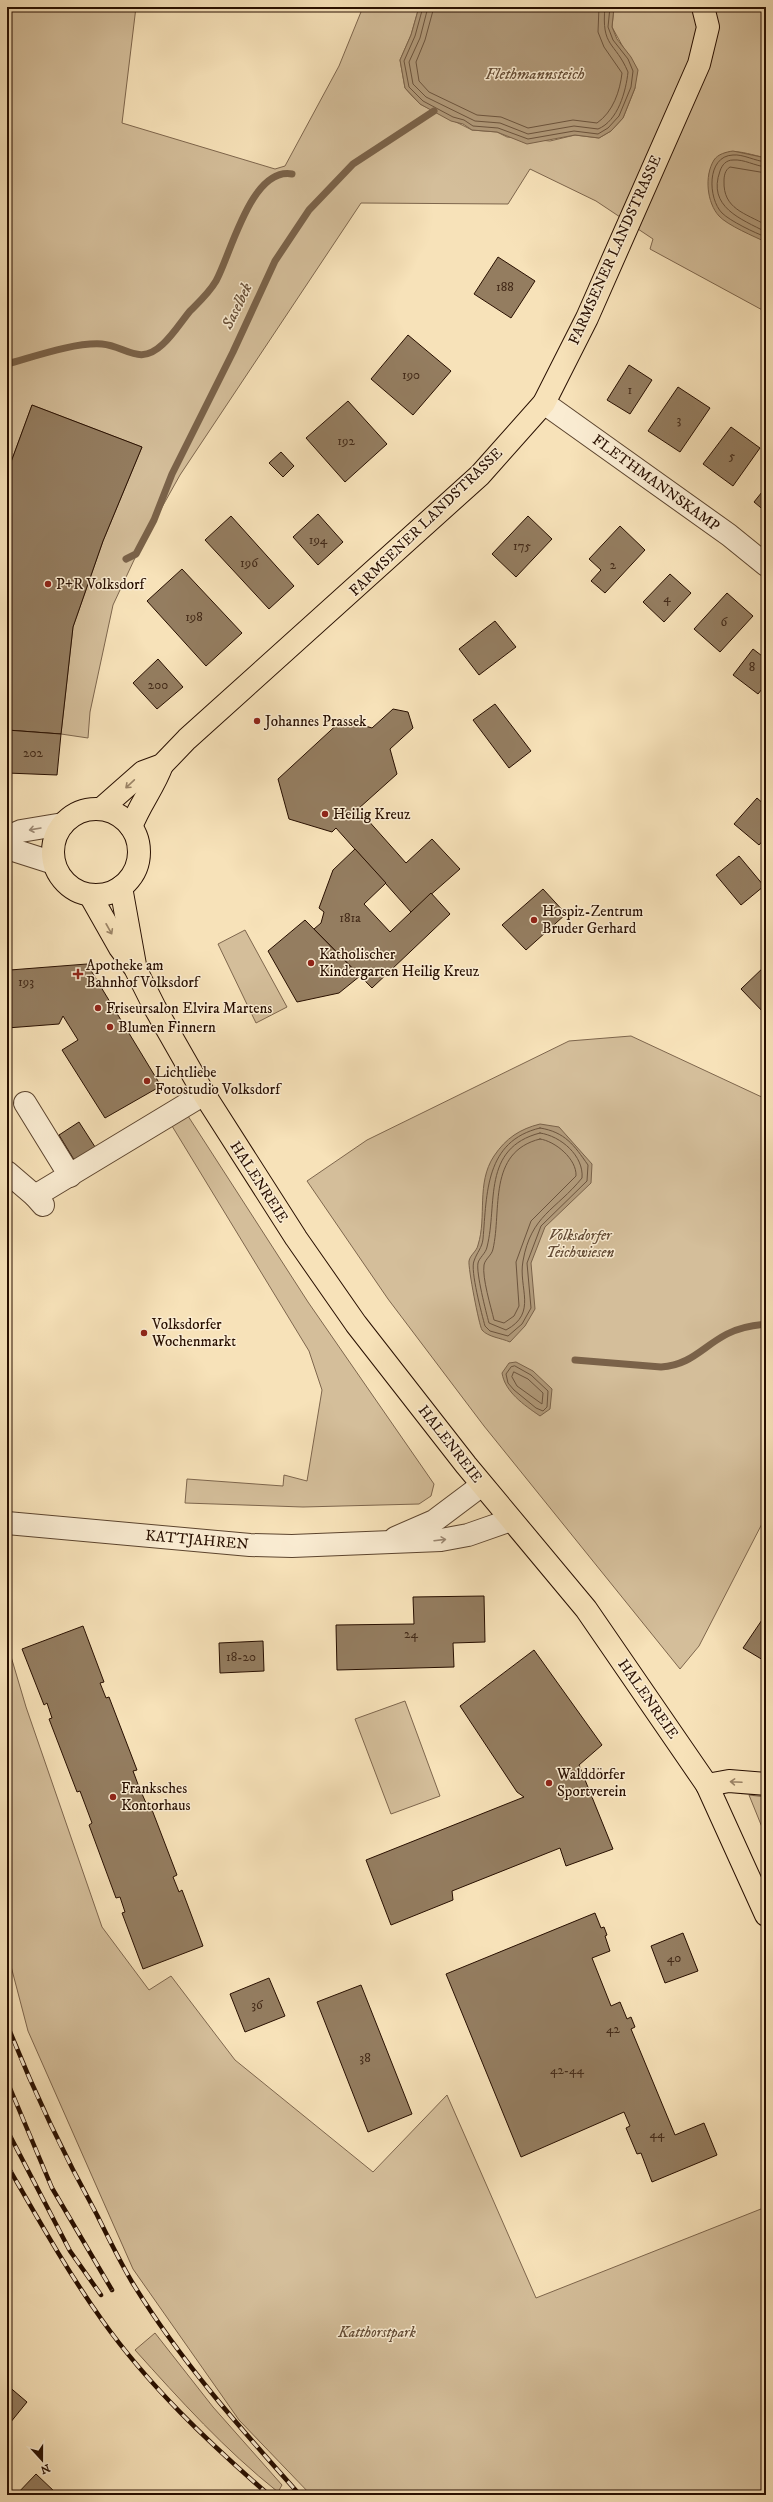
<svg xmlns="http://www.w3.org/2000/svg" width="773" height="2502" font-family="'IM FELL DW Pica',serif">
	<rect width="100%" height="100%" fill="#f7e2b9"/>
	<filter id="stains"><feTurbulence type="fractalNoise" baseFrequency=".005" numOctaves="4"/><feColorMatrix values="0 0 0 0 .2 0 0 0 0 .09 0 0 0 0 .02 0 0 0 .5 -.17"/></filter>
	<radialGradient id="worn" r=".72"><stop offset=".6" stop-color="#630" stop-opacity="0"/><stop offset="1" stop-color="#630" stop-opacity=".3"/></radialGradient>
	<g fill="#d4be9a" stroke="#7e664d">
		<path d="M 7,7 L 136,7 L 122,123 L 275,169 L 285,166 L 339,66 L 363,7 L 419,7 L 411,35 L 400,60 L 405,88 L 412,96 L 420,104 L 472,130 L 497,132 L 507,137 L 550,141 L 575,135 L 599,138 L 611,131 L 623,118 L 635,88 L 623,47 L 612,27 L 614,7 L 766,7 L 766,158 C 739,152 721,142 709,174 L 761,240 L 766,242 L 766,312 L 650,249 L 653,239 L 596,201 L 530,169 L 508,204 L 361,203 L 180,475 L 142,543 L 113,605 L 90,712 L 88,738 L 61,734 L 73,627 L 103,541 L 142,447 L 32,405 L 7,473 Z"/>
		<polygon points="245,930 287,1007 256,1023 218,944"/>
		<polygon points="631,1036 766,1099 766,1516 699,1646 680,1669 484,1426 388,1299 307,1181 367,1140 569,1041"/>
		<polygon points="188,1116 308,1302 434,1484 431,1496 419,1504 303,1507 185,1503 187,1479 283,1486 284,1475 307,1481 322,1390 309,1351 172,1126"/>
		<polygon points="7,1643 26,1707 102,1927 149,1990 171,1976 235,2060 373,2172 447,2095 536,2298 766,2207 766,2495 311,2495 239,2420 133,2269 28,2031 7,1951"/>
		<polygon points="405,1701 440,1796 391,1814 355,1719"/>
		<polygon points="749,1795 766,1797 766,1837"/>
		<path d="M 155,2333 L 213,2407 L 282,2485 L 278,2492 C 225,2450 180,2400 135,2350 Z"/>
	</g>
	<g fill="#b19a7a" stroke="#7a6249">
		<polygon points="419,7 614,7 612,27 617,39 631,57 638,70 635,88 623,118 611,131 599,138 575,135 527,144 497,132 472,130 463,124 451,121 420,104 405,88 400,60 411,35"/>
		<path d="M 733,151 L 766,158 L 766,242 C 755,237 727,225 719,216 C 707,203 704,176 714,160 C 718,154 726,152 733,151 Z"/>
		<path d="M 540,1124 L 559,1127 L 592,1164 L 591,1183 L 545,1227 L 531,1263 L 535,1309 L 525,1326 L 510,1342 C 501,1338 488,1337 482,1330 C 479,1325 468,1268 469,1261 C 470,1255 477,1251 478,1245 C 487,1217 476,1183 494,1156 C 506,1138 520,1129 540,1124 Z"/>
		<path d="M 516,1362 L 533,1371 L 552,1389 L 550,1409 L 540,1416 C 524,1405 505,1392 502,1373 L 509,1363 Z"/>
	</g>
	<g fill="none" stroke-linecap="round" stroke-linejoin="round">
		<g stroke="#6c543d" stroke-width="1">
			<polyline points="423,7 415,36 404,61 409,87 423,101 453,117 464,120 473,126 498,128 528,139 574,131 598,134 608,128 619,116 631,87 633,71 628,59 613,40 608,27 610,7"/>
			<path d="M 428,7 L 420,38 L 409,62 L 413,84 L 426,97 L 475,121 L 500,123 L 528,134 L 574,126 L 598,129 C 618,121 626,91 628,72 C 615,41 601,48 605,7"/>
			<path d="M 434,7 L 425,40 L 416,62 L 419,81 L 429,92 L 477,115 L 501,117 L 528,128 L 573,120 L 597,123 C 613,112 620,91 622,73 L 604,47 L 598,32 L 599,7"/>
			<path d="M 766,162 C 755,161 743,154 733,155 C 706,156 708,199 722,213 C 730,221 755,233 766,237"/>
			<path d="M 766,167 C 755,166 744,159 733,160 C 726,160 722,165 720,171 C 707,207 741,219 766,232"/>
			<path d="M 766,173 L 730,167 C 725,170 724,176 724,181 C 723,209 745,213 766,225"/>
			<path d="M 540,1128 C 565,1132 574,1145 588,1165 L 587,1181 L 541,1226 L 527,1263 L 531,1308 L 522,1324 L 508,1336 L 490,1331 L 485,1326 C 482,1315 470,1270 474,1261 C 477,1252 482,1248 483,1239 C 487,1193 485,1141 540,1128 Z"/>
			<path d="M 540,1133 C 561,1136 584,1156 582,1178 C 556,1210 531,1215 523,1261 C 518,1288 538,1313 506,1330 L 489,1323 C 486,1312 476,1273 478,1263 C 479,1258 486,1253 487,1247 C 498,1204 481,1148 540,1133 Z"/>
			<path d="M 540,1139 C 555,1141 577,1159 576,1176 L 531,1221 L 516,1262 L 519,1306 L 514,1316 L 504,1323 L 494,1320 C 491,1307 482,1278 484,1265 C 485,1259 492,1255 493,1249 C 502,1210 487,1152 540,1139 Z"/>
			<polygon points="515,1366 531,1375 548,1391 547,1407 543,1411 536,1408 514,1390 508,1383 506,1374 511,1367"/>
			<polygon points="514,1372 528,1379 543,1393 542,1404 517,1386 512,1377"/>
		</g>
		<g stroke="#7a6249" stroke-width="7">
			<path d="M 7,364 C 33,357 75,342 102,344 C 126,346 139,367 163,344 C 173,335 181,322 190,311 C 199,302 209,293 216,281 C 231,254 251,167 292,174"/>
			<polyline points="126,559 136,554 154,520 172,474 233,352 275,261 309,210 353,164 434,111"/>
			<path d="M 575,1360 L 661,1367 C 691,1365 702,1347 727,1334 C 738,1328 754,1325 766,1324"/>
		</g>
	</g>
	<g fill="#947d60" stroke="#280f00">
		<polygon points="498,257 535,281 511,318 474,294"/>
		<polygon points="408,335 451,371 413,415 371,379"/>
		<polygon points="629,365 652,380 630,414 607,400"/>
		<polygon points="678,387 710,408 680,452 648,431"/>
		<polygon points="348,401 387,444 345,482 306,438"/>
		<polygon points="32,405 142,447 103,541 73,627 61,734 7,730 7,473"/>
		<polygon points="731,427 760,448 733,486 703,464"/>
		<polygon points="281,452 294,466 283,477 269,463"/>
		<polygon points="766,487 766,512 754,502"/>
		<polygon points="318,514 343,542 318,565 293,537"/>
		<polygon points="231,516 294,586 269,609 205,540"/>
		<polygon points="528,516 552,539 516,577 492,554"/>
		<polygon points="620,526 645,550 605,593 591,581 601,570 589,559"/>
		<polygon points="182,569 242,633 206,666 147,601"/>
		<polygon points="670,574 691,593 664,622 643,602"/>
		<polygon points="727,593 753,616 720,652 694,629"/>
		<polygon points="495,621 516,647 479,675 459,649"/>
		<polygon points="753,649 766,659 766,684 758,694 733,675"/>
		<polygon points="158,659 183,687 157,709 133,683"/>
		<polygon points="495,704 531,751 509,768 473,720"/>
		<polygon points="393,709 408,712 413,728 390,749 397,774 358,809 406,863 432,839 460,869 411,912 336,828 332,832 289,819 278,779 343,719 372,728"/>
		<polygon points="7,730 61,734 57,775 7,773"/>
		<polygon points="757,798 766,806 766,837 759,845 734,824"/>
		<polygon points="355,849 386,883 364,904 390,932 431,893 450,914 372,988 314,929 321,923 324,912 319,908 333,870"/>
		<polygon points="739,856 764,886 741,905 716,875"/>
		<polygon points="543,889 566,914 526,950 502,925"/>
		<polygon points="305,920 360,976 339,993 297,1002 268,951"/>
		<polygon points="87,964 161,1086 105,1118 62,1050 78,1040 63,1016 59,1024 7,1028 7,973 10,970"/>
		<polygon points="766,965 766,1015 741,989"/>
		<polygon points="7,1071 9,1098 7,1098"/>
		<polygon points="79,1122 97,1150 76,1163 59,1135"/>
		<polygon points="484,1596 485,1642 453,1643 454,1667 337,1670 336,1625 414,1624 413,1597"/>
		<polygon points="766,1614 766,1655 763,1660 743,1648"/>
		<polygon points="83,1626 104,1682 100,1683 106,1698 109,1697 137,1770 133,1771 139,1787 146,1803 149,1802 177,1875 173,1877 179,1892 182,1890 203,1946 143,1969 122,1913 125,1912 120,1897 116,1898 89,1825 92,1823 80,1791 77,1792 49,1719 52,1718 47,1703 44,1705 22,1649"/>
		<polygon points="263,1641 264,1671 220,1673 219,1643"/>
		<polygon points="534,1650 602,1745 579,1765 613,1849 566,1866 560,1848 452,1891 453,1900 391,1925 366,1860 524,1797 517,1792 460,1706"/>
		<polygon points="595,1913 601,1928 604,1927 607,1935 605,1936 610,1951 592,1958 611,2006 620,2002 627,2019 631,2017 635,2027 631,2029 675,2135 704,2123 717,2155 652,2182 641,2153 637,2154 626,2128 630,2126 624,2112 521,2157 446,1974"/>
		<polygon points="683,1933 698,1971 665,1983 651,1946"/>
		<polygon points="269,1978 285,2016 245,2032 230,1994"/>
		<polygon points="361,1985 412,2114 368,2132 317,2002"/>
		<polygon points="7,2385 27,2402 10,2423 7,2420"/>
		<polygon points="36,2474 56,2493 54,2495 16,2495"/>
	</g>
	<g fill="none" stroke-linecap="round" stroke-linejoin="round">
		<defs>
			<g id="minor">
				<polyline points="544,403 729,535 766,565"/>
				<polyline points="7,837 21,831 63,824"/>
				<polyline points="7,848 54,863"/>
				<polyline points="25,1103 70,1176"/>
				<polyline points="7,1172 35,1196"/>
				<polyline points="43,1205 35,1196 204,1094"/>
				<polyline points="7,1523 250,1545 292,1546 441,1540 468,1535 511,1520"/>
				<polyline points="395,1538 434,1521 482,1485"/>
			</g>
			<g id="major">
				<circle cx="96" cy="852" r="43"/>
				<polyline points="101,809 143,772 162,765 187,739 480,475 544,403 587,318 699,64 708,27 703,7"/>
				<path d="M 131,827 C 140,804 154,787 162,765"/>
				<polyline points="121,887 135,965"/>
				<polyline points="90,895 120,948 135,968 155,1008 204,1094 296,1238 356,1324 466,1465 586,1609 707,1785 766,1915"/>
				<polyline points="707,1785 729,1781 766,1784"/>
			</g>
		</defs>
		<use href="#minor" stroke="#5c442e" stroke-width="24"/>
		<use href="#major" stroke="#280f00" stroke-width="24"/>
		<use href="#minor" stroke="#faecd2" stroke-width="22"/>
		<use href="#major" stroke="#f7e2b9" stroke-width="22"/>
		<defs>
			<g id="rail">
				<path d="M 7,2024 C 33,2090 63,2153 97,2215 C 108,2237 119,2260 132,2282 C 179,2359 240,2428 300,2495"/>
				<polyline points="7,2081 52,2188 112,2290"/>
				<polyline points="7,2130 70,2251 101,2295"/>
				<path d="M 7,2165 C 37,2217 67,2271 102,2320 C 148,2385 209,2443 269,2495"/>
			</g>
		</defs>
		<use href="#rail" stroke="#280f00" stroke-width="4.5"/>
		<use href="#rail" stroke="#faecd2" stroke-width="3" stroke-dasharray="9" stroke-linecap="butt"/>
	</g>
	<defs><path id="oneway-shaft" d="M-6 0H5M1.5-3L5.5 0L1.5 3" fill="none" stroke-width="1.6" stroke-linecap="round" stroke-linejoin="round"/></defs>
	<g stroke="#9a8366">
		<use href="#oneway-shaft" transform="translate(130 784) rotate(137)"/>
		<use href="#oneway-shaft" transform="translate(109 929) rotate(61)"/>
		<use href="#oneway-shaft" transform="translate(736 1782) rotate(-177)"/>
	</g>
	<g stroke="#9c8974">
		<use href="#oneway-shaft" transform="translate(35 829) rotate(170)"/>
		<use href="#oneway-shaft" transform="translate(440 1540) rotate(-7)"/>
	</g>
	<g fill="#8f2418" stroke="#faecd2" stroke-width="1.5">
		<circle cx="48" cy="584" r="4"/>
		<circle cx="257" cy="721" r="4"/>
		<circle cx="325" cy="814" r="4"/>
		<circle cx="534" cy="920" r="4"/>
		<circle cx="311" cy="963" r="4"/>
		<path d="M76 968h4v4h4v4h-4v4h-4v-4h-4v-4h4z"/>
		<circle cx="98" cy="1008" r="4"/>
		<circle cx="110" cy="1027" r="4"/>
		<circle cx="147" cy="1081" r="4"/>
		<circle cx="144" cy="1333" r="4"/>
		<circle cx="549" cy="1783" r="4"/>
		<circle cx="113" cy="1797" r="4"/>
	</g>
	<g text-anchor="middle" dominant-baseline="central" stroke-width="3" stroke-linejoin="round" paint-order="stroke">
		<g font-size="13" fill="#432a18">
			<text x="505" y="287">188</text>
			<text x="411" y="375">190</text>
			<text x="630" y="390">1</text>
			<text x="679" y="420">3</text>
			<text x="346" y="441">192</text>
			<text x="732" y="456">5</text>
			<text x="318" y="540">194</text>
			<text x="522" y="546">175</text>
			<text x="249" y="563">196</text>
			<text x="613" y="565">2</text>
			<text x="667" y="598">4</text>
			<text x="194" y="617">198</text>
			<text x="724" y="622">6</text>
			<text x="752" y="667">8</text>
			<text x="158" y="685">200</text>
			<text x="33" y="753">202</text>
			<text x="350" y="918">181a</text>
			<text x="26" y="982">193</text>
			<text x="411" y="1634">24</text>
			<text x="241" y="1657">18-20</text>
			<text x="674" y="1958">40</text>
			<text x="257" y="2005">36</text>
			<text x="613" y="2029">42</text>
			<text x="365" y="2058">38</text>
			<text x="567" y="2070">42-44</text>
			<text x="657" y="2134">44</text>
		</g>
		<g font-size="15" fill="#280f00" stroke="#faecd2">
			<text transform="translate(615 250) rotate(-66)">FARMSENER LANDSTRASSE</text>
			<text transform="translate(656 483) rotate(36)">FLETHMANNSKAMP</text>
			<text transform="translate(426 522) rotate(-44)">FARMSENER LANDSTRASSE</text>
			<text transform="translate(259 1182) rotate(57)">HALENREIE</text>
			<text transform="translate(450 1444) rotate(52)">HALENREIE</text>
			<text transform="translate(197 1540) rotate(5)">KATTJAHREN</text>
			<text transform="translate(648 1699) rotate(55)">HALENREIE</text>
		</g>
		<g font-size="15" fill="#280f00" stroke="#faecd2" text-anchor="start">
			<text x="56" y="584">P+R Volksdorf</text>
			<text x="265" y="721">Johannes Prassek</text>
			<text x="333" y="814">Heilig Kreuz</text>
			<text x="542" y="911">Hospiz-Zentrum<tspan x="542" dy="17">Bruder Gerhard</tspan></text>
			<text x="319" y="954">Katholischer<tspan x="319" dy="17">Kindergarten Heilig Kreuz</tspan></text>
			<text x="86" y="965">Apotheke am<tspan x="86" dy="17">Bahnhof Volksdorf</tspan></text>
			<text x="106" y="1008">Friseursalon Elvira Martens</text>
			<text x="118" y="1027">Blumen Finnern</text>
			<text x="155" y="1072">Lichtliebe<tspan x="155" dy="17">Fotostudio Volksdorf</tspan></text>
			<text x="152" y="1324">Volksdorfer<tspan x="152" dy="17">Wochenmarkt</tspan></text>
			<text x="557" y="1774">Walddörfer<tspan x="557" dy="17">Sportverein</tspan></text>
			<text x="121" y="1788">Franksches<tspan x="121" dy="17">Kontorhaus</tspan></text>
		</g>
		<g font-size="15" font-style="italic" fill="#644c36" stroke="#faecd2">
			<text x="580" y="1235">Volksdorfer<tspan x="580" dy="17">Teichwiesen</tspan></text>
			<text x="377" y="2332">Katthorstpark</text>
		</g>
		<g font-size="16" font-style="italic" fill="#664e37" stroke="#faecd2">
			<text x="535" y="74">Flethmannsteich</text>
			<text transform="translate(237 306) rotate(-64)">Saselbek</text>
		</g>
	</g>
	<rect width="773" height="2502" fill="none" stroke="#f7e2b9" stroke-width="24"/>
	<rect x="8" y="8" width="757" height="2486" fill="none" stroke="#280f00" stroke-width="2"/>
	<rect x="12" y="12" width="749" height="2478" fill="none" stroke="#280f00"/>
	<g transform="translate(42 2460) rotate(159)" stroke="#faecd2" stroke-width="3" paint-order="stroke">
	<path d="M0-3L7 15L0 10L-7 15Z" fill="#280f00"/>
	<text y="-6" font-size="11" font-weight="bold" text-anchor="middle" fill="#280f00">N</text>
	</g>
	<rect width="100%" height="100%" filter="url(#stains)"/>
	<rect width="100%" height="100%" fill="url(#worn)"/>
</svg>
